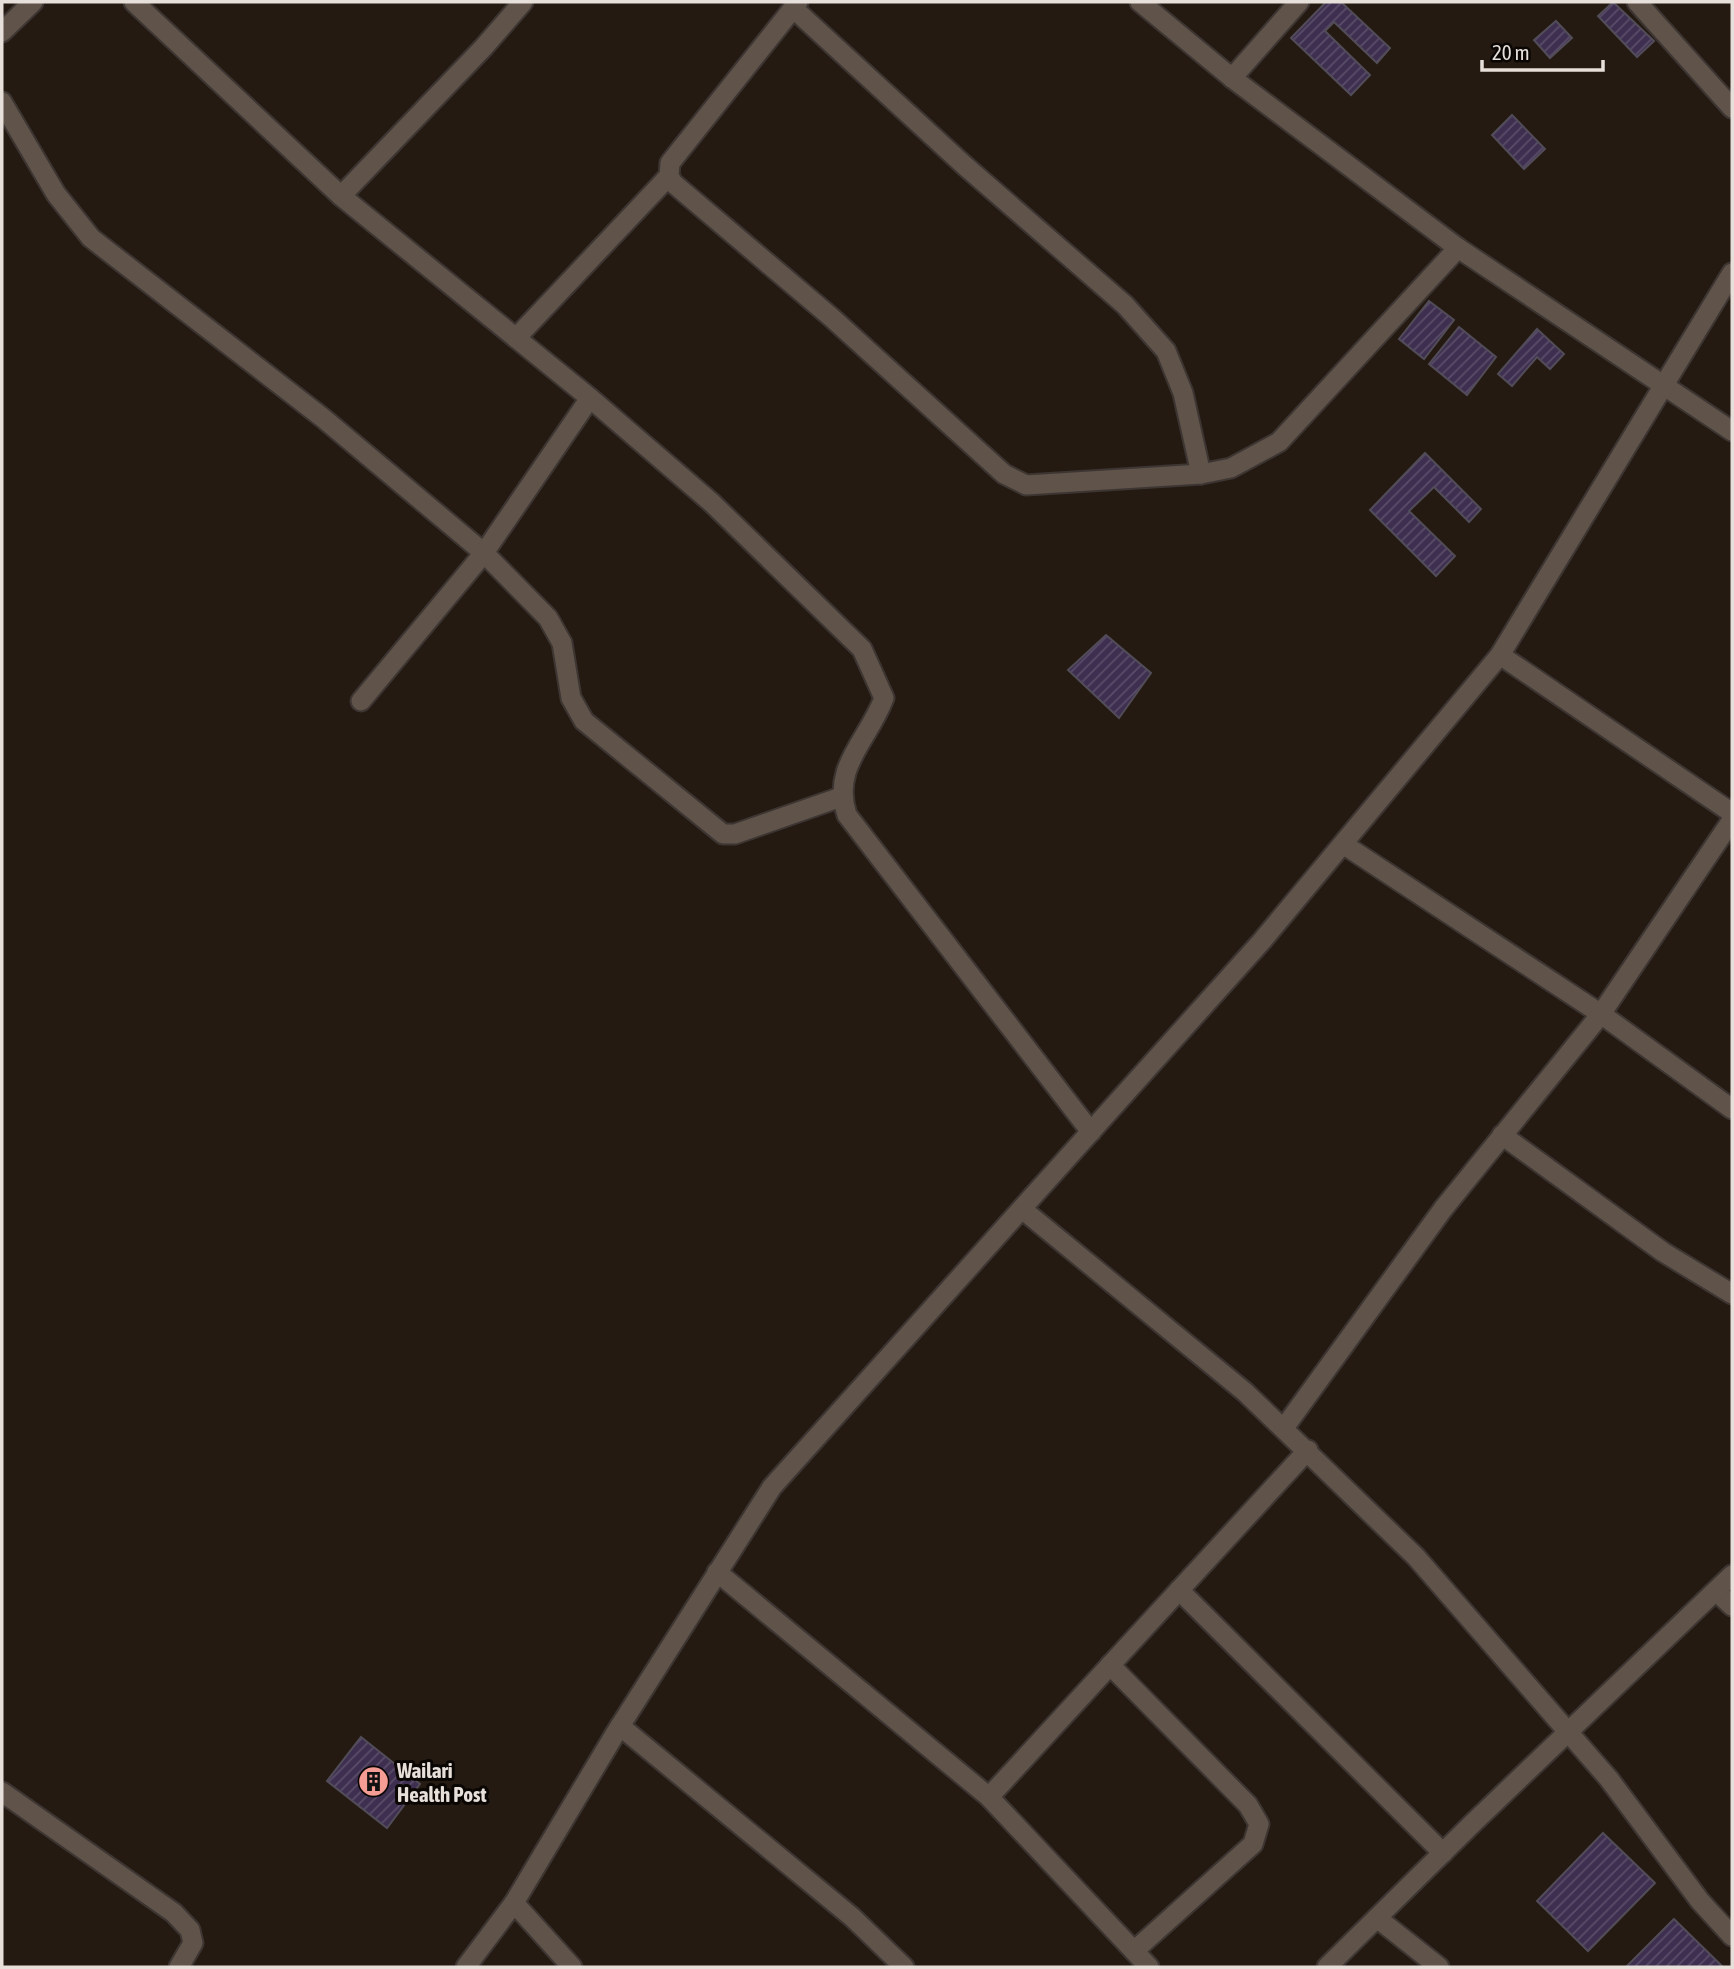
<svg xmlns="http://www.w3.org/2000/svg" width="1734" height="1969" font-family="'Asap Condensed',sans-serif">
	<defs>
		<pattern id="building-hatch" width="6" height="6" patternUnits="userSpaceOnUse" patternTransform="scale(1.75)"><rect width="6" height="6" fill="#3e2f50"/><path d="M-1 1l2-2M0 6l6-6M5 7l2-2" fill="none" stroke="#5a4d69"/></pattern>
	</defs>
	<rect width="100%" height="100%" fill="#241a12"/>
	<g fill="url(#building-hatch)" stroke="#514c58" stroke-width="2">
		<polygon points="1326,2 1341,2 1390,48 1377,63 1334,22 1325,31 1370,75 1351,95 1291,38"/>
		<polygon points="1613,2 1654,41 1637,57 1598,16"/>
		<polygon points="1556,21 1572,38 1550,58 1534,40"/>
		<polygon points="1512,115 1545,149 1524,169 1492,135"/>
		<polygon points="1429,301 1454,320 1424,359 1399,339"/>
		<polygon points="1459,327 1496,357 1467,395 1429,364"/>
		<polygon points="1537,329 1564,354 1550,369 1537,357 1512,386 1498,374"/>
		<polygon points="1425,453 1481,509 1469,522 1434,487 1409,511 1455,556 1436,576 1370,510"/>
		<polygon points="1106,635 1151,673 1119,718 1068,670"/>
		<polygon points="361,1737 420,1784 387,1828 327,1781"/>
		<polygon points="1603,1833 1655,1883 1588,1951 1537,1901"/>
		<polygon points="1674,1919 1723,1967 1626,1967"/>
	</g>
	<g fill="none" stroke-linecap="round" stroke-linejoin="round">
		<defs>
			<g id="minor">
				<path d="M 134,2 L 341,196 L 590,398 L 712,503 L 862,649 L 884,698 C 868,741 831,767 847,815 L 1091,1132"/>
				<polyline points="798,2 670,163 669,176 673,183 831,317 1004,474 1026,485 1201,474 1231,468 1279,442 1458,248"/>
				<polyline points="1140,2 1232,78 1458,248 1732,431"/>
				<polyline points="1637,2 1732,108"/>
				<polyline points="793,8 964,165 1125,305 1166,351 1183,393 1201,474"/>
				<polyline points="2,32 33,2"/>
				<polyline points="1232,78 1299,2"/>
				<polyline points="2,102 56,194 91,238 323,418 484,553 548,618 562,643 571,698 584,721 723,834 735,834 841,797"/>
				<polyline points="341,196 483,48 523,2"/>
				<polyline points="516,338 669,176"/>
				<polyline points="1500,655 1732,813"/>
				<polyline points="361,701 484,553 590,398"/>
				<polyline points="1343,844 1601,1014 1732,1109"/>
				<polyline points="1502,1135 1663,1252 1732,1294"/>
				<polyline points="1022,1209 1245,1392 1416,1557 1609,1779 1700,1901 1732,1936"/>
				<polyline points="1284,1428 1443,1209 1601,1014 1732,820"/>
				<polyline points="717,1572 989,1797 1149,1967"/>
				<polyline points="1179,1590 1443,1853"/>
				<polyline points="1716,1591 1732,1606"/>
				<polyline points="1110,1665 1248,1805 1259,1824 1253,1844 1134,1951"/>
				<polyline points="620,1726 852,1917 904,1967"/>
				<polyline points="2,1792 174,1913 190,1930 193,1943 179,1967"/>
				<polyline points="989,1797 1308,1450"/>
				<polyline points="514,1903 572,1967"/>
				<polyline points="1377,1918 1439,1967"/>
				<polyline points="466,1967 514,1903 615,1734 772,1487 1261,942 1500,655 1732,273"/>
				<polyline points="1327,1967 1473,1823 1732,1575"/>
			</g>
		</defs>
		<use href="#minor" stroke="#3d3532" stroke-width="23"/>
		<use href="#minor" stroke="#5f534a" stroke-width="19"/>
	</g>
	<defs>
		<symbol id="building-disc" viewBox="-11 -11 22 22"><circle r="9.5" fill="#f59c95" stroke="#0a0604"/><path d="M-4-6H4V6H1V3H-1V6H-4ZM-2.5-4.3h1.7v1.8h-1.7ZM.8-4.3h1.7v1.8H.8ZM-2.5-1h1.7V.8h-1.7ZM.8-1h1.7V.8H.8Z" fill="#111"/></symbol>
	</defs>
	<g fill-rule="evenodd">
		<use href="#building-disc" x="356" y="1764" width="35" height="35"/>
	</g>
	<g text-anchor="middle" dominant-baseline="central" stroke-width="6" stroke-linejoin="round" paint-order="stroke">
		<g font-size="21" font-weight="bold" fill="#e7dfda" stroke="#0a0604" text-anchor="start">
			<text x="397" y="1770">Wailari<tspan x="397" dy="24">Health Post</tspan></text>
		</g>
	</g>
	<rect width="1734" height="1969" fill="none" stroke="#e7dfda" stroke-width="7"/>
	<path d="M1482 60v10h121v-10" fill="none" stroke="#e7dfda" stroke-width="3.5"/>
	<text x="1492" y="60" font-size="21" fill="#e7dfda" stroke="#0a0604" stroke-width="5" paint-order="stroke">20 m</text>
</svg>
